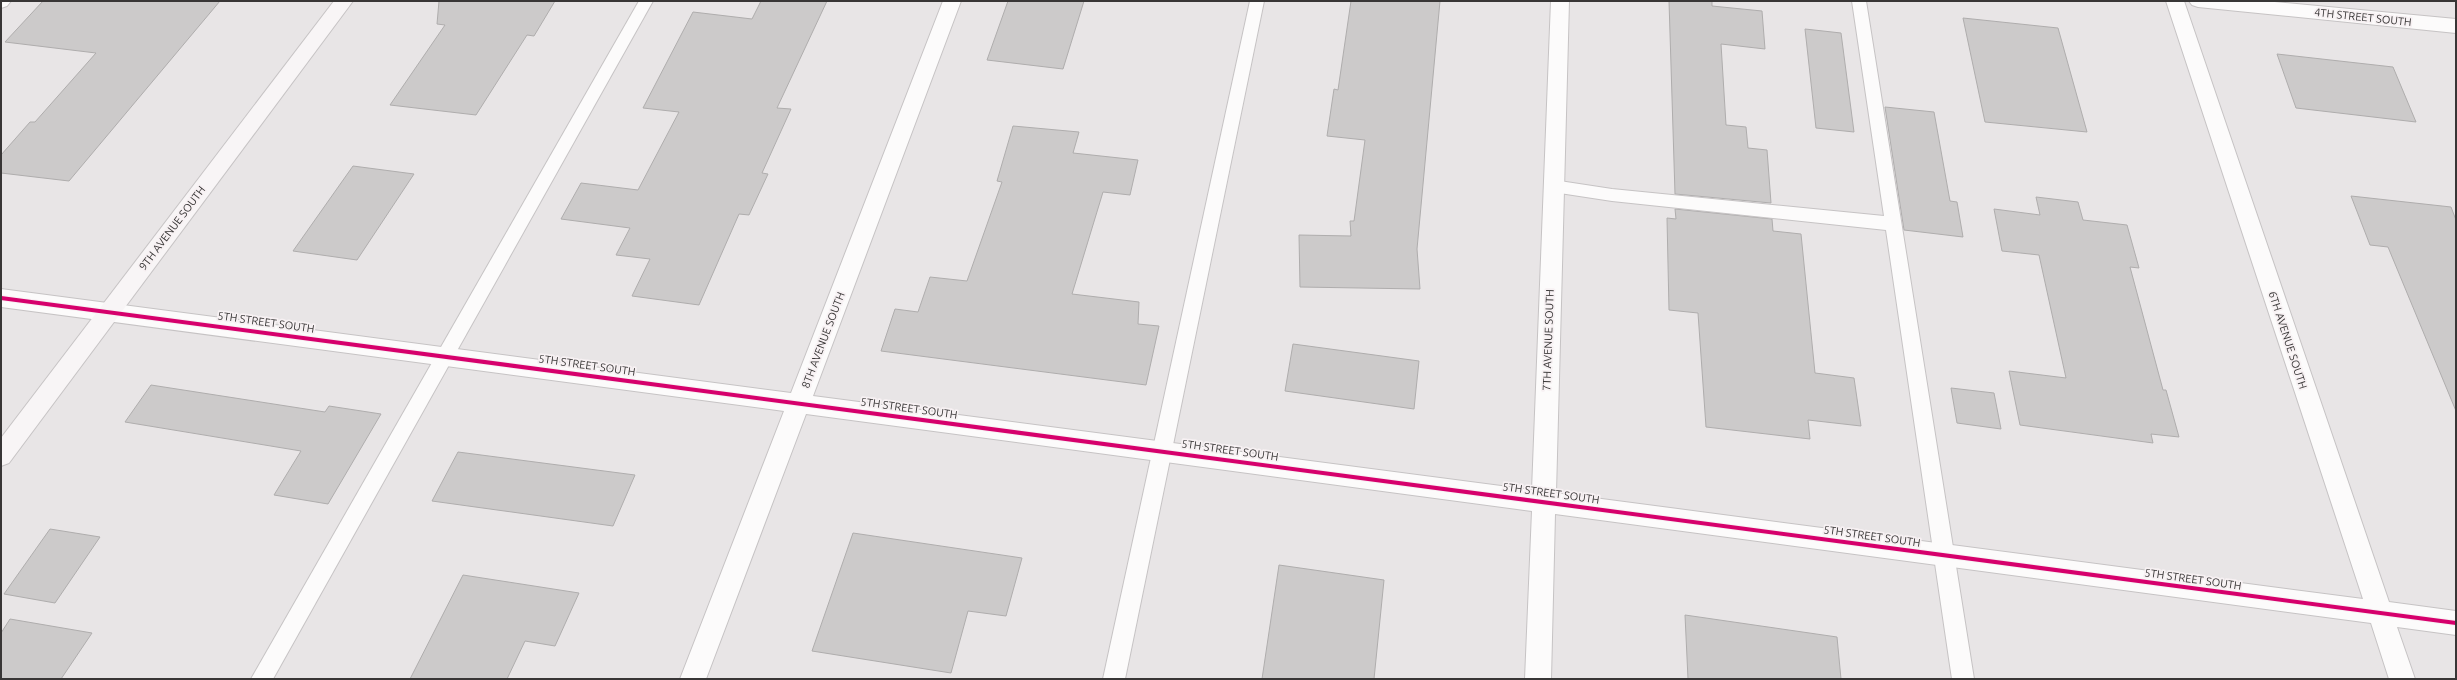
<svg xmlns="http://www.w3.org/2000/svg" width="2457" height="680" font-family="Ubuntu,sans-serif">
	<rect width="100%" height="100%" fill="#e8e5e6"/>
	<g fill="#cccaca" stroke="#afadad">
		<polygon points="43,1 220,1 69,181 1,173 1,155 30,122 35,122 96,53 5,42"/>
		<polygon points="439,1 555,1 534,36 527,35 476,115 390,105 445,25 437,24"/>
		<polygon points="761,1 827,1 777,108 791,109 762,173 768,174 749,215 739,214 699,305 632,296 650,259 616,255 630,228 561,219 581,183 638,190 679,112 643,108 693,12 752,19"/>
		<polygon points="1008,1 1084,1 1063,69 987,60"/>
		<polygon points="1351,1 1440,1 1417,249 1420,289 1300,287 1299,235 1351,236 1350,221 1354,221 1365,140 1327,136 1334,89 1338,90"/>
		<polygon points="1669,1 1712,1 1712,6 1762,11 1765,49 1721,44 1726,125 1746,127 1748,148 1767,150 1771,203 1675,194"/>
		<polygon points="1963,18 2058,28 2087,132 1985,122"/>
		<polygon points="1805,29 1841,33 1854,132 1816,128"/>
		<polygon points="2277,54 2393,67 2416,122 2296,108"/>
		<polygon points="1885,107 1934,112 1950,201 1957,202 1963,237 1904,230"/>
		<polygon points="1013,126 1079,132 1073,153 1138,160 1130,195 1103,192 1072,294 1139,302 1138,324 1159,326 1146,385 881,351 895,309 918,312 930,277 967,281 1002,182 997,181"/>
		<polygon points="353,166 414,174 357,260 293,251"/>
		<polygon points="2351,196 2451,207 2456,220 2456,411 2388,247 2370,245"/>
		<polygon points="2036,197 2078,202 2083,220 2127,225 2139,268 2130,267 2163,390 2166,390 2179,437 2151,434 2153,443 2020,425 2009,371 2066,378 2039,255 2002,251 1994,209 2040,215"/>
		<polygon points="1675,209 1772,219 1773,231 1801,234 1815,373 1854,378 1861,426 1808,420 1810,439 1706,427 1698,313 1669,310 1667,218 1676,219"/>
		<polygon points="1293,344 1419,361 1414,409 1285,391"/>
		<polygon points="151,385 325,412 329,406 381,414 328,504 274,495 301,451 125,422"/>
		<polygon points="1951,388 1994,393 2001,429 1957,423"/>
		<polygon points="458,452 635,475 613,526 432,501"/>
		<polygon points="50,529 100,537 55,603 4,594"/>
		<polygon points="853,533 1022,558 1006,616 968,611 951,673 812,651"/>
		<polygon points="1279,565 1384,580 1374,679 1262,679"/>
		<polygon points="463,575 579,593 555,646 525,641 507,679 410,679"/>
		<polygon points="1685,615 1837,637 1841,679 1688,679"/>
		<polygon points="10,619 92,633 61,679 1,679 1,633"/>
	</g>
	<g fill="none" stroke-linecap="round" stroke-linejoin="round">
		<defs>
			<g id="service">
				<polygon points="639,1 653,1 273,679 251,679"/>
				<polygon points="1250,1 1264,1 1125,679 1103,679"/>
				<polygon points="1852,1 1866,1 1974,679 1952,679 1886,230 1612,201 1553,192 1547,191 1545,186 1547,181 1553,180 1612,189 1884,216"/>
			</g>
			<g id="minor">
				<polygon points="1,1 11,1 7,6 1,8"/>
				<polygon points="943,1 961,1 813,396 1532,490 1551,1 1569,1 1556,493 2363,599 2166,1 2184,1 2389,602 2456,611 2456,635 2397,627 2415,679 2389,679 2371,623 1555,514 1551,679 1525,679 1532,511 806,414 706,679 680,679 784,411 1,307 1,289 791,393"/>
				<polygon points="2189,1 2264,1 2456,19 2456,33 2198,7 2192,5"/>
			</g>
			<polygon id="secondary" points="334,1 353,1 9,463 1,466 1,438"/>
		</defs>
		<use href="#service" stroke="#c6c3c4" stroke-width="2"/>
		<use href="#minor" stroke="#c6c3c4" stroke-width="2"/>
		<use href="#secondary" stroke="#c6c3c4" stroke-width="2"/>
		<use href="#service" fill="#fcfbfb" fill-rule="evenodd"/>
		<use href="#minor" fill="#fcfbfb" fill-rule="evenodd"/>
		<use href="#secondary" fill="#f8f5f6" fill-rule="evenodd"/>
		<defs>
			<polyline id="cycleway" points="1,298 2456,623"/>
		</defs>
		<use href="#cycleway" stroke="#f7f1f3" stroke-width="6"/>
		<use href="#cycleway" stroke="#d6006c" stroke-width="4"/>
	</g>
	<g text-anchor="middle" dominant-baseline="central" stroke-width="3.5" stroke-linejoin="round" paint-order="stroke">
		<g font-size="11" fill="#383636" stroke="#f7f1f3">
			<text transform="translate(2363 17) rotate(6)">4TH STREET SOUTH</text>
			<text transform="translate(172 228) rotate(-53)">9TH AVENUE SOUTH</text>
			<text transform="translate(266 322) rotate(8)">5TH STREET SOUTH</text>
			<text transform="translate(823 340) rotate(-69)">8TH AVENUE SOUTH</text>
			<text transform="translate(1548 340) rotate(-88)">7TH AVENUE SOUTH</text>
			<text transform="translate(2288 340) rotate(72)">6TH AVENUE SOUTH</text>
			<text transform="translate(587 365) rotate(8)">5TH STREET SOUTH</text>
			<text transform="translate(909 408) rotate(8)">5TH STREET SOUTH</text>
			<text transform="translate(1230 450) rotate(8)">5TH STREET SOUTH</text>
			<text transform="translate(1551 493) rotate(8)">5TH STREET SOUTH</text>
			<text transform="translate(1872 536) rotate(8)">5TH STREET SOUTH</text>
			<text transform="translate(2193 579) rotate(8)">5TH STREET SOUTH</text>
		</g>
	</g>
	<rect width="2457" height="680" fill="none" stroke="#383636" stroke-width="4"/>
</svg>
